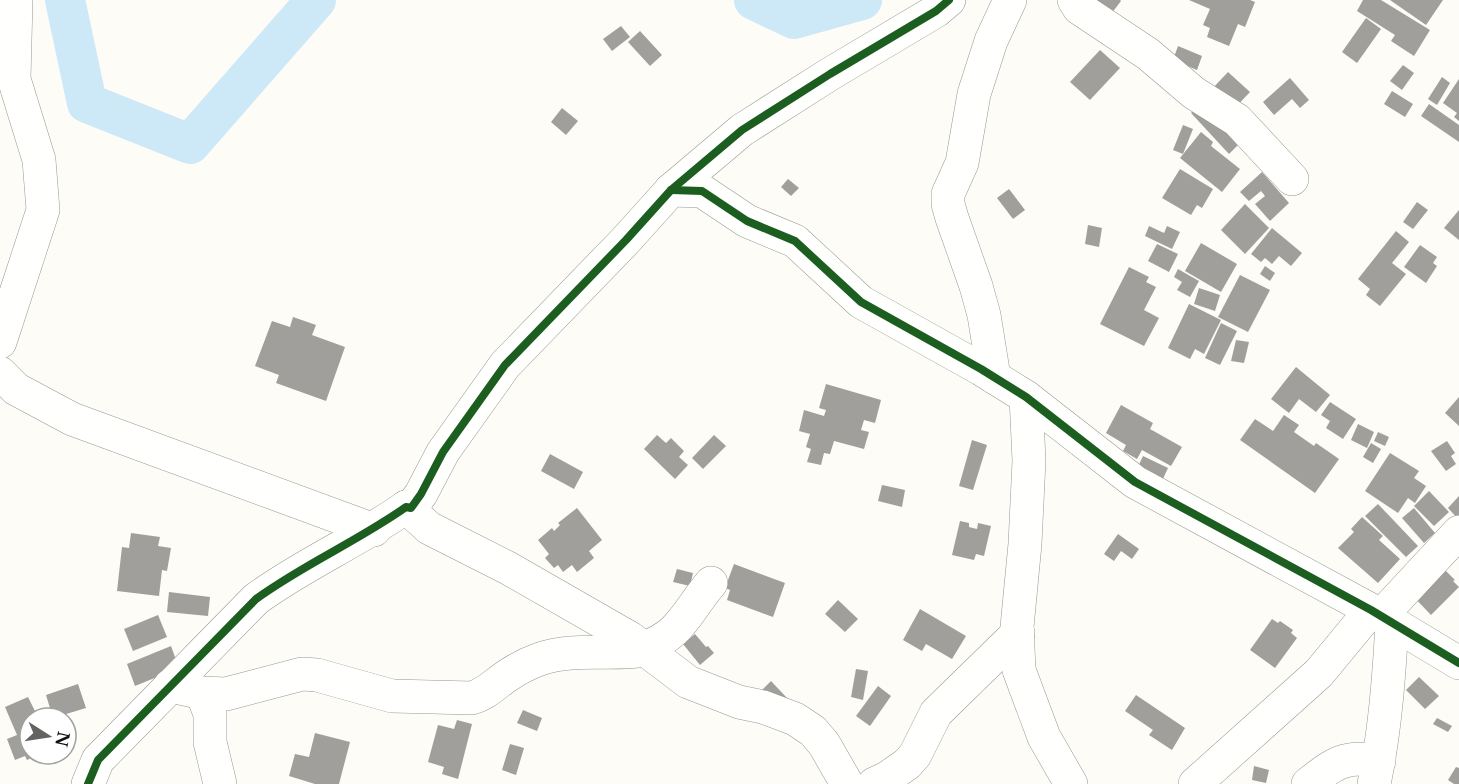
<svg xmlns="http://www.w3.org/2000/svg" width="1459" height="784" font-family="'Libre Baskerville',serif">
	<rect width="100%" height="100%" fill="#fdfcf7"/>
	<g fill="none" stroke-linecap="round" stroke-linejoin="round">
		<g stroke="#cde8f7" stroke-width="40">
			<polyline points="65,0 87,103 190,144 316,0"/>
			<polyline points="754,0 794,19 862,0"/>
		</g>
	</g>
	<g fill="#a19f9c">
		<polygon points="1086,0 1120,0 1121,1 1108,18"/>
		<polygon points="1189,0 1250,0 1255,2 1245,27 1238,24 1229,46 1207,37 1210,28 1203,25 1210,9"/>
		<polygon points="1363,0 1381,0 1430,30 1414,56 1391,41 1395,35 1357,11"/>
		<polygon points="1390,0 1443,0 1426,25"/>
		<polygon points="1366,18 1381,29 1357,63 1342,52"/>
		<polygon points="621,26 630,37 612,51 603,39"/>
		<polygon points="640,31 662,55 650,66 628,42"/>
		<polygon points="1178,46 1202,56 1197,70 1173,60"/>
		<polygon points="1100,50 1120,68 1090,100 1070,82"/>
		<polygon points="1403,65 1414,73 1402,90 1390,81"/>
		<polygon points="1228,72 1250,92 1233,110 1211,90"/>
		<polygon points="1442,77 1450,83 1437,105 1428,99"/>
		<polygon points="1290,78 1309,100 1300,108 1292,99 1274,115 1263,102"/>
		<polygon points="1459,79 1459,121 1454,117 1457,113 1443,103"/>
		<polygon points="1392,91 1413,104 1405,117 1384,104"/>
		<polygon points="1202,103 1240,143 1229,154 1191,113"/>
		<polygon points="1429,104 1459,125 1459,142 1421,116"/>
		<polygon points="562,108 578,121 566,135 551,122"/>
		<polygon points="1183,125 1193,129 1183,154 1173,150"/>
		<polygon points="1201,132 1213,142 1211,146 1240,169 1222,192 1180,158"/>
		<polygon points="1180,169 1213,189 1202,208 1197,205 1191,215 1162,198"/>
		<polygon points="1262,172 1289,203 1270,221 1255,204 1265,196 1261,191 1249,201 1240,192"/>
		<polygon points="788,179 799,188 791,196 781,187"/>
		<polygon points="1009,189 1025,210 1013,219 997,198"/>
		<polygon points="1417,202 1428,210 1413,229 1403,222"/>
		<polygon points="1245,204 1269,228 1245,254 1221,230"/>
		<polygon points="1459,210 1459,240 1444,228"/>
		<polygon points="1088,225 1102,228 1099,247 1085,244"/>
		<polygon points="1149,226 1164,233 1167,226 1180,232 1172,249 1145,236"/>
		<polygon points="1272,228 1302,253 1291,266 1279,256 1272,264 1265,258 1261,262 1251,254"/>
		<polygon points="1396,231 1409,242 1392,263 1406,274 1380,306 1366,295 1370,289 1358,279"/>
		<polygon points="1201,243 1237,264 1221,292 1185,271"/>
		<polygon points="1157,244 1178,254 1169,272 1148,261"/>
		<polygon points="1420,245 1437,257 1433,263 1437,266 1426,283 1404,267"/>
		<polygon points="1265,266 1275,273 1270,281 1260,274"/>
		<polygon points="1129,267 1149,277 1146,282 1156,287 1144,310 1159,318 1144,346 1100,324"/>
		<polygon points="1178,269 1199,281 1190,297 1177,290 1182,282 1174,277"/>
		<polygon points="1240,275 1270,290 1248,332 1218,317"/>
		<polygon points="1199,288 1220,295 1215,311 1194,304"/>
		<polygon points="1189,304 1221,320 1204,354 1195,349 1190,359 1168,348"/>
		<polygon points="293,317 316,325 312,335 345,347 326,401 276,383 279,375 255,366 272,321 290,327"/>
		<polygon points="1221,323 1237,331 1220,365 1205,358"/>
		<polygon points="1236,340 1249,342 1244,363 1231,361"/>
		<polygon points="1296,367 1330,395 1316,412 1299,399 1289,413 1271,399"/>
		<polygon points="826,384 881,400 875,423 864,420 861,430 869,432 864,449 834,441 830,454 824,453 821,465 807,462 811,449 806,447 810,434 799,431 804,410 824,416 826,410 819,408"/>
		<polygon points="1459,397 1459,426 1445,413"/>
		<polygon points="1330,402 1356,419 1343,439 1326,428 1330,421 1321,415"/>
		<polygon points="1121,405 1153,423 1150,429 1182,447 1171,466 1142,450 1137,459 1123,451 1126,445 1106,433"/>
		<polygon points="1284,415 1299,425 1294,432 1314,446 1316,443 1339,459 1315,493 1240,440 1255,419 1273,431"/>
		<polygon points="1358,424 1374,432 1367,448 1351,440"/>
		<polygon points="1378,432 1389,437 1385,446 1374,441"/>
		<polygon points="657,435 666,443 671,438 684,451 679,457 688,465 675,479 644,449"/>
		<polygon points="714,435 726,446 703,469 692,458"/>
		<polygon points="972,440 987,445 973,490 959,486"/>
		<polygon points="1447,441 1455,453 1451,456 1456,464 1446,471 1431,451"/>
		<polygon points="1371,443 1381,449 1373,463 1363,457"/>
		<polygon points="1390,453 1419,471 1414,478 1426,486 1415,503 1408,498 1398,513 1365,491"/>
		<polygon points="550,454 583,472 574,489 541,471"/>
		<polygon points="1143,456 1168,468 1161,483 1136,471"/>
		<polygon points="882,485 905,490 902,507 878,501"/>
		<polygon points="1429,491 1449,512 1434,526 1414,506"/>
		<polygon points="1459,496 1459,520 1448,508"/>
		<polygon points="1378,504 1418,546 1406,557 1365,516"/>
		<polygon points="577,508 602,540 589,551 594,558 577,572 572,565 563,572 558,565 554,568 545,558 549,554 538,540 552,528 554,531 560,525 558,523"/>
		<polygon points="1414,508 1435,533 1424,543 1402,518"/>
		<polygon points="1362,517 1383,536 1379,540 1400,559 1378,583 1338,548 1354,532 1351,529"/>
		<polygon points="960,521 969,523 969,527 977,529 978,523 991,526 984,556 976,554 974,560 952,555"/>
		<polygon points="131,533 160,537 158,546 171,548 167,571 162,570 159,596 117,591 122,547 129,548"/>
		<polygon points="1118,534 1139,549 1132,559 1121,551 1114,561 1104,554"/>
		<polygon points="734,564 785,583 773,617 727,600 730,590 725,588"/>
		<polygon points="1443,568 1455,580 1453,581 1459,587 1431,615 1410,593"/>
		<polygon points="677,569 693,573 690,586 673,582"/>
		<polygon points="169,592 210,597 208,616 167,612"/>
		<polygon points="838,600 858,619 845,632 825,614"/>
		<polygon points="920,609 966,636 952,659 926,644 922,651 903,640"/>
		<polygon points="158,615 167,637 133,651 124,629"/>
		<polygon points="1272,619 1278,623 1280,621 1293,630 1291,633 1297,638 1275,668 1250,650"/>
		<polygon points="695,634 706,647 708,646 714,653 700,665 683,644"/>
		<polygon points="171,646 179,668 135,686 127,664"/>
		<polygon points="856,669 868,671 863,700 851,697"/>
		<polygon points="1419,677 1439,696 1425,709 1406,690"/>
		<polygon points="771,681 787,698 775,710 759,693"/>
		<polygon points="78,684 86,708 53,718 46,695"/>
		<polygon points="878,686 891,696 870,726 856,716"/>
		<polygon points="1136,695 1185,728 1172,750 1149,735 1153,730 1125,711"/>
		<polygon points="28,697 35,711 42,708 46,718 30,718 30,754 40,754 27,760 25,756 15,760 7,739 17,735 5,707"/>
		<polygon points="523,710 542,718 537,731 517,723"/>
		<polygon points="1437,718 1452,726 1448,732 1433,724"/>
		<polygon points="457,720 472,724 458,779 442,774 444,767 428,762 438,725 454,729"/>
		<polygon points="315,733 350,742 339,784 315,784 289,776 295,754 309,757"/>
		<polygon points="510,744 524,748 516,775 502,770"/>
		<polygon points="1254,766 1269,770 1266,783 1252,780"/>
		<polygon points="1456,767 1459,768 1459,784 1454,784 1448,780"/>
	</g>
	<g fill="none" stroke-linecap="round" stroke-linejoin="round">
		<defs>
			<g id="minor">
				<polyline points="1074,0 1079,8 1148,54 1194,93 1237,120 1292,179"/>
				<polyline points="671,190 702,191 747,221 795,241 861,302 981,369 1026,397 1135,482 1371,610 1459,663"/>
				<polyline points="0,342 43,210 39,160 14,79 16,1"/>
				<polyline points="0,373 16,389 72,419 374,530"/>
				<polyline points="994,377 984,315 976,286 952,218 948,204 948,194 962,163 974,94 991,41 1010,0"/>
				<polyline points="1026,397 1029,461 1025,544 1017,627 1019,670 1044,737 1071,784"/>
				<polyline points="406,507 429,528 508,568 630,638 688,682 739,702 763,707 795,719 813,731 824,744 847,784"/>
				<polyline points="1381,616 1459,532"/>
				<path d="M 643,648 C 681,636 687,611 711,583"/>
				<path d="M 170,686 L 202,693 L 226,694 L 302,674 L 317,675 L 392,696 L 472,698 C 486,694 495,684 507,676 C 517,669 529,663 540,659 C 575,647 611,656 647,650"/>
				<polyline points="202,693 210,714 210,742 220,784"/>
				<path d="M 88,784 L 98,760 L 256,599 C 304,564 358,541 406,507 L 411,508 L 421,494 L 443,452 L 505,365 L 626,240 L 671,190 L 742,130 L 830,74 L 936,11 L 949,0"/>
				<polyline points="874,784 887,778 907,764 915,755 936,713 1018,633"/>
				<polyline points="1195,784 1319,673 1371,610"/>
				<path d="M 1308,784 C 1333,764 1346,754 1379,761"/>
				<path d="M 1374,784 C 1385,731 1389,677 1392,623"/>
			</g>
		</defs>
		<use href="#minor" stroke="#979795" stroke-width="34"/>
		<use href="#minor" stroke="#fffffe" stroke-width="33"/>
		<defs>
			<g id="cycleway">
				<polyline points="671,190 702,191 747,221 795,241 861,302 981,369 1026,397 1135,482 1371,610 1459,663"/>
				<path d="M 88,784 L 98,760 L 256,599 C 304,564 358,541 406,507 L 411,508 L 421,494 L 443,452 L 505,365 L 626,240 L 671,190 L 742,130 L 830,74 L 936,11 L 949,0"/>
			</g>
		</defs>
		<use href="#cycleway" stroke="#fff" stroke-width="11"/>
		<use href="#cycleway" stroke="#1b5e20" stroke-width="8"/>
	</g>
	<g transform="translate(48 736) rotate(102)"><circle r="28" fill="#ffffff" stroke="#a0a0a0" stroke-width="1.5"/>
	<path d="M0-4.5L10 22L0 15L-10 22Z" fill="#646362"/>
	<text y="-9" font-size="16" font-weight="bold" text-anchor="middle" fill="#111111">N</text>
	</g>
</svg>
